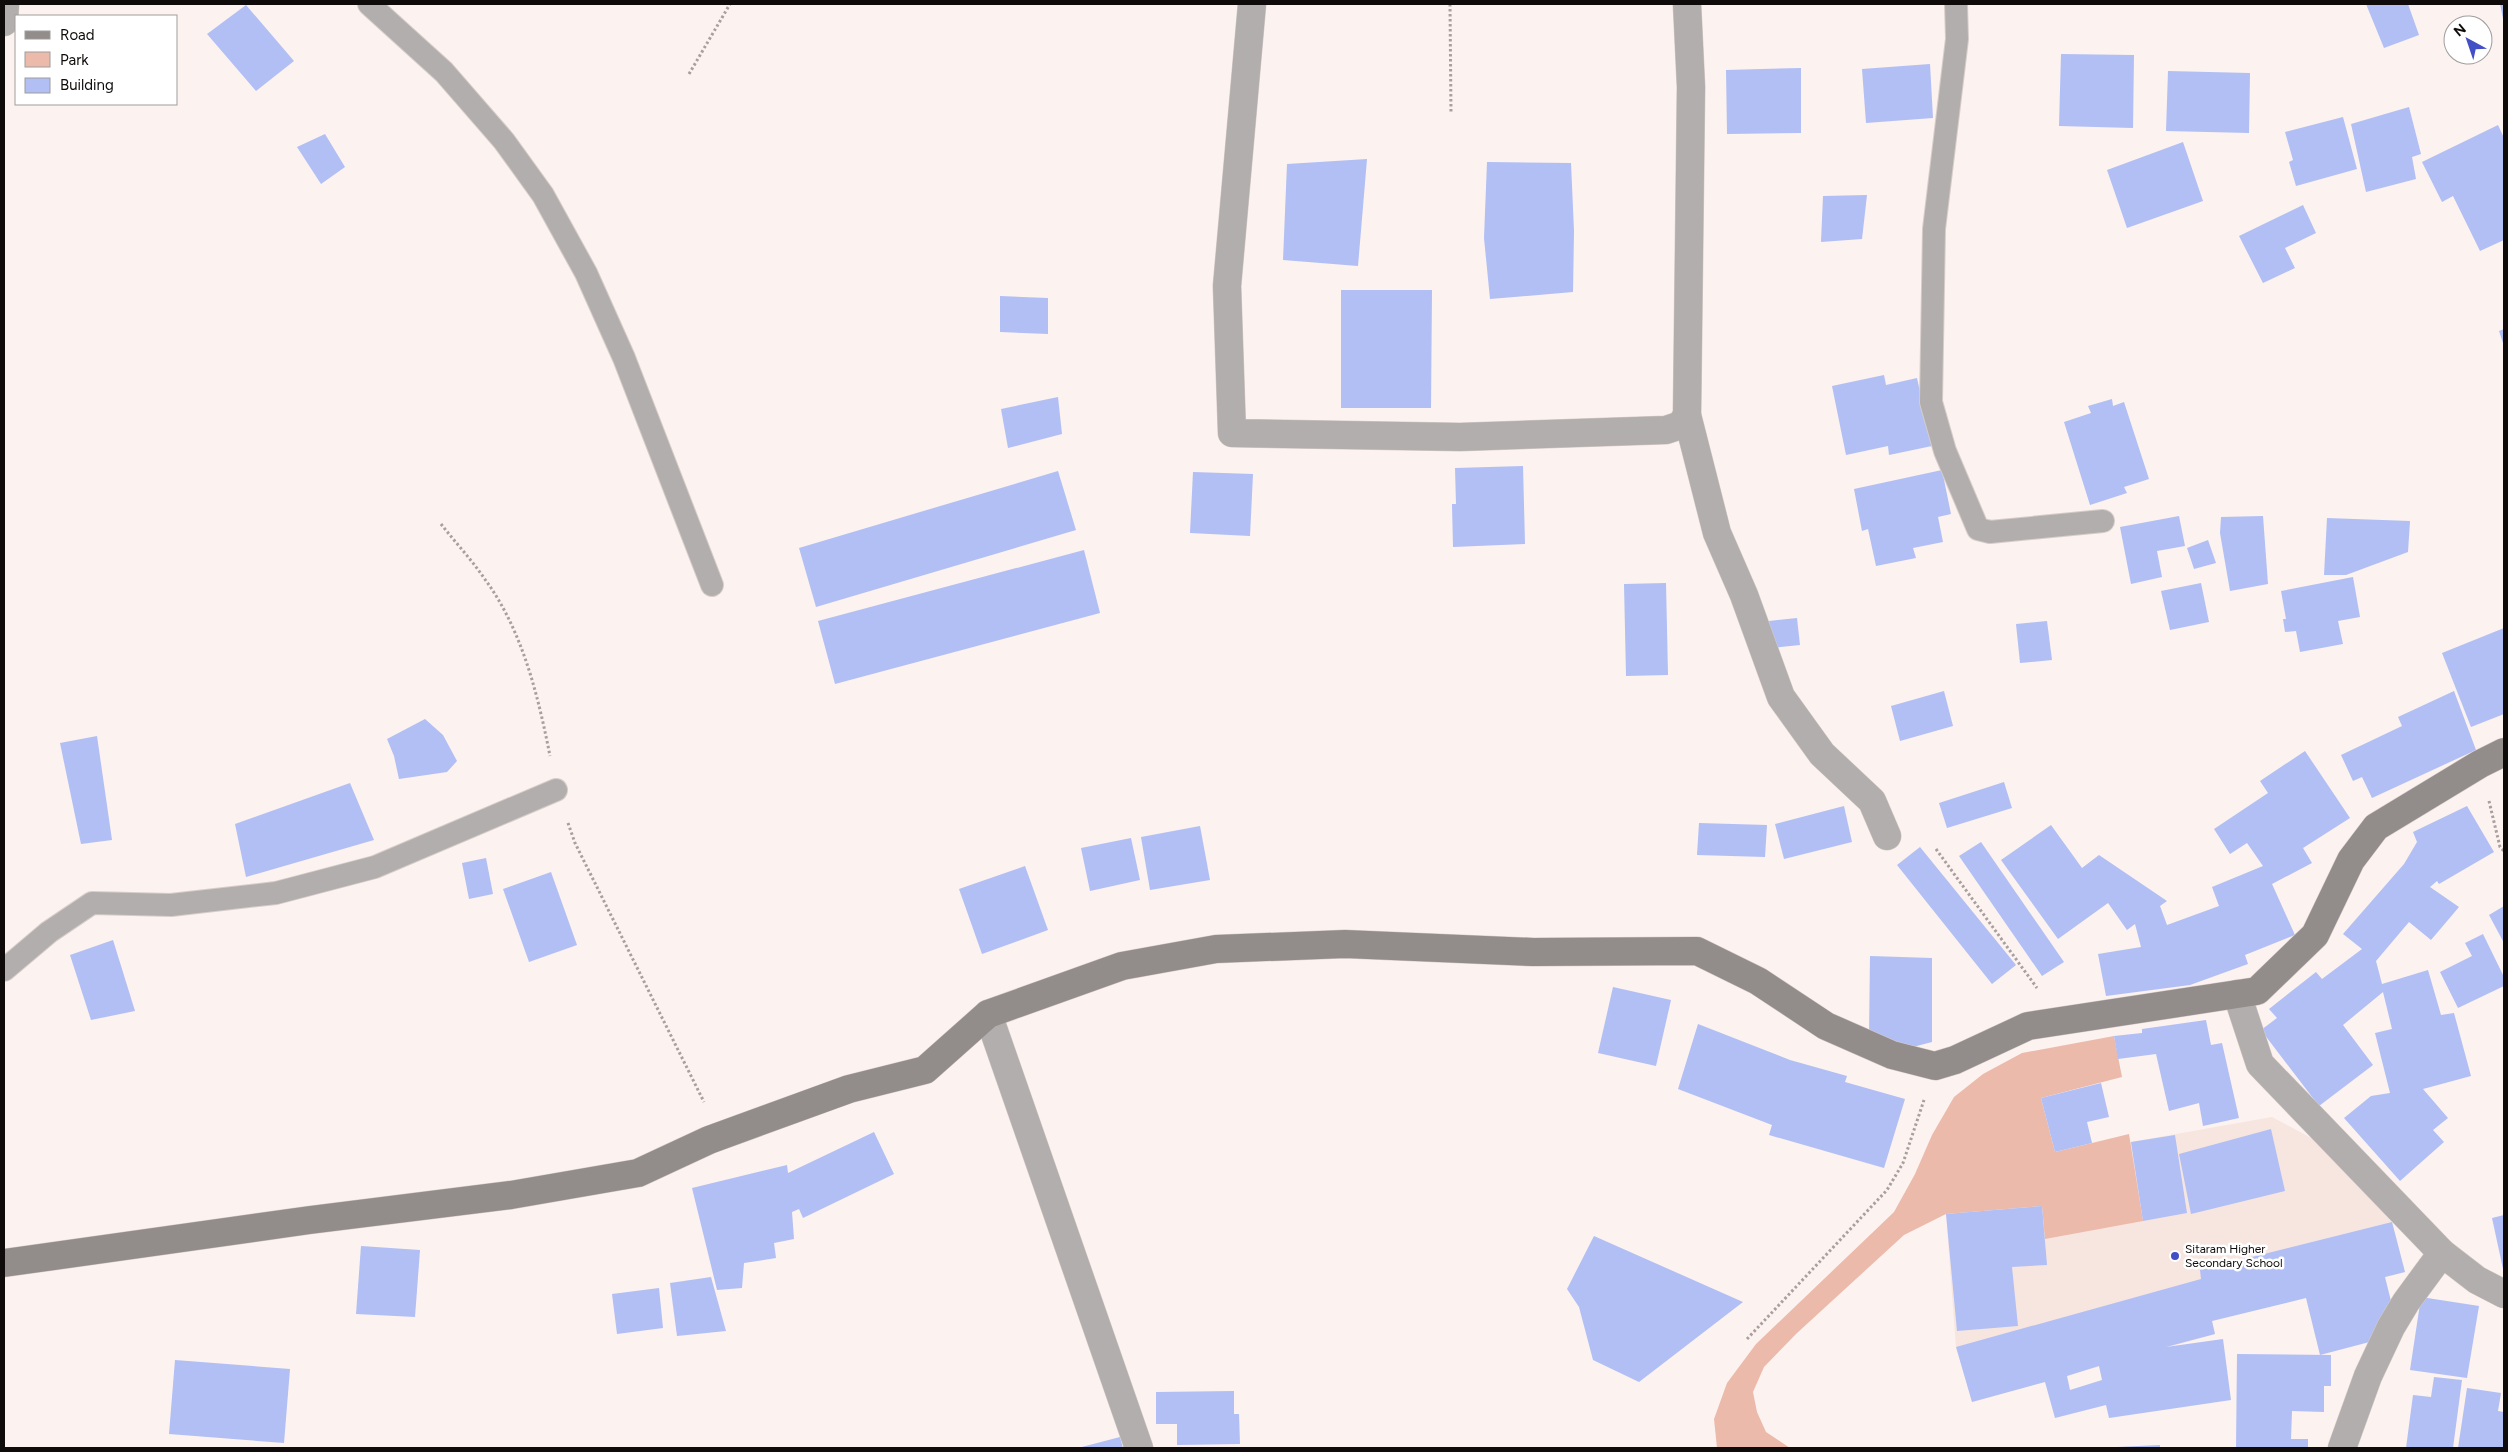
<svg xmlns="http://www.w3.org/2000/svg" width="2508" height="1452" font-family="Figtree,sans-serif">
	<rect width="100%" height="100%" fill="#fcf2ef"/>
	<polygon fill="#f7e5e0" points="2272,1117 2315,1140 2392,1222 2405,1272 2212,1321 2215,1334 1972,1402 1956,1347 1946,1214 2042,1206 2045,1238 2131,1142"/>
	<polygon fill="#ecbaab" points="2114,1036 2122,1077 2041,1098 2055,1152 2129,1134 2143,1221 2045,1239 2042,1206 1946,1214 1904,1235 1796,1334 1764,1367 1753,1392 1757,1412 1766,1432 1790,1448 1717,1448 1714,1419 1727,1383 1756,1344 1894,1212 1915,1174 1932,1135 1954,1097 1983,1074 2022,1053"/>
	<g fill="#b1bff4" fill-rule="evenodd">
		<polygon points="2366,4 2408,4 2419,35 2384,48"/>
		<polygon points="2500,4 2504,4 2504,19 2503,19"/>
		<polygon points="246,5 294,61 256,91 207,34"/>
		<polygon points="2061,54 2134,55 2133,128 2059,126"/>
		<polygon points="1930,64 1933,118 1866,123 1862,69"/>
		<polygon points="1801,68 1801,133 1727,134 1726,70"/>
		<polygon points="2168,71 2250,73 2249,133 2166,131"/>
		<polygon points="2409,107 2421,154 2412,157 2416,179 2366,192 2351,124"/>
		<polygon points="2343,117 2357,169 2296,186 2289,162 2293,160 2285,132"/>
		<polygon points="2498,125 2504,138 2504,240 2480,251 2453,196 2442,202 2422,162"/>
		<polygon points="325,134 345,167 321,184 297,147"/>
		<polygon points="2183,142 2203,201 2127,228 2107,170"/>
		<polygon points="1367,159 1358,266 1283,260 1287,164"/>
		<polygon points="1487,162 1571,163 1574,231 1573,292 1490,299 1484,238"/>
		<polygon points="1867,195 1862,239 1821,242 1823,196"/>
		<polygon points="2303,205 2316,233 2285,248 2295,268 2263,283 2239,236"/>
		<polygon points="1341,290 1432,290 1431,408 1341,408"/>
		<polygon points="1000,296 1048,298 1048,334 1000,332"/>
		<polygon points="2504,329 2504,346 2499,331"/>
		<polygon points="1884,375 1886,385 1917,378 1932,446 1889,455 1888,446 1846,455 1832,386"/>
		<polygon points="1058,397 1062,434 1008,448 1001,409"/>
		<polygon points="2112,399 2113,406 2124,402 2149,479 2124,487 2127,493 2090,505 2064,422 2091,413 2088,406"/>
		<polygon points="1523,466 1525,544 1453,547 1452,504 1456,504 1455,468"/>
		<polygon points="1942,470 1951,514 1938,517 1943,542 1913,548 1916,558 1876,566 1868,529 1862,531 1854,489"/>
		<polygon points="1058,471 1076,530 816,607 799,548"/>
		<polygon points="1193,472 1253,474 1250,536 1190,533"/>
		<polygon points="2179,516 2185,546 2157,551 2162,577 2131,584 2120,527"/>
		<polygon points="2263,516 2268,584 2230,591 2220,533 2221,517"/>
		<polygon points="2327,518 2410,521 2408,552 2346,575 2324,575"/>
		<polygon points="2208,540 2216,563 2194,569 2187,548"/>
		<polygon points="1084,550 1100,613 835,684 818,621"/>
		<polygon points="2353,577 2360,617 2338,621 2343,644 2300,652 2296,631 2285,632 2283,619 2286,619 2281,591"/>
		<polygon points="1666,583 1668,675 1626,676 1624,584"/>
		<polygon points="2201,583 2209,622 2170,630 2161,591"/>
		<polygon points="1797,618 1800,645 1772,648 1769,621"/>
		<polygon points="2047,621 2052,660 2020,663 2016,624"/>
		<polygon points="2504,628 2504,714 2471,727 2442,653"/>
		<polygon points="1944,691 1953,726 1900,741 1891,706"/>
		<polygon points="2454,691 2476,750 2372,798 2362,777 2353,781 2341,755 2402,726 2398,717"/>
		<polygon points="425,719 443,735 457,761 447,772 399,779 394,756 387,739"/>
		<polygon points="97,736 112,840 81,844 60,743"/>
		<polygon points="2305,751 2350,818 2303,848 2312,863 2272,884 2295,935 2245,955 2248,964 2190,985 2106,996 2098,954 2141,947 2135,924 2127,930 2108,903 2058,939 2001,860 2051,825 2082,868 2099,855 2167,901 2160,906 2167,925 2219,906 2212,887 2263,866 2247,843 2230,854 2214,829 2268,793 2260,781"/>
		<polygon points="2004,782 2012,808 1947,828 1939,803"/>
		<polygon points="350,783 374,840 246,877 235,824"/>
		<polygon points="1844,806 1852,842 1784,859 1775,824"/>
		<polygon points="2467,806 2494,852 2439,884 2437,881 2430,887 2459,907 2431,940 2409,922 2376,961 2382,984 2428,970 2441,1015 2454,1013 2471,1076 2423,1089 2448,1118 2433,1130 2444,1142 2400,1181 2344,1118 2371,1096 2390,1093 2375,1033 2392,1029 2383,992 2343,1025 2373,1065 2319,1106 2261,1030 2277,1018 2269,1009 2316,972 2322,979 2362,949 2343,934 2404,864 2417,842 2413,832"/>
		<polygon points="1699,823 1767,825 1765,857 1697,855"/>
		<polygon points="1200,826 1210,880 1150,890 1141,837"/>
		<polygon points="1131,838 1140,880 1090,891 1081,848"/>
		<polygon points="1981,842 2064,962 2042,976 1959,856"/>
		<polygon points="1920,847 2016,965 1992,984 1897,865"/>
		<polygon points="486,858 493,894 469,899 462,863"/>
		<polygon points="1025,866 1048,930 982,954 959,889"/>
		<polygon points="551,872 577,945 529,962 503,889"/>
		<polygon points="2504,906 2504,943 2489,915"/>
		<polygon points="2483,934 2504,977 2504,986 2458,1008 2440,972 2472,956 2465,943"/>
		<polygon points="113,940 135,1011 91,1020 70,955"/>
		<polygon points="1870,956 1932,958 1932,1042 1909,1048 1869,1038"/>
		<polygon points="1613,987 1671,1000 1656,1066 1598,1053"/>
		<polygon points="2206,1020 2211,1045 2222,1043 2239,1118 2203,1126 2199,1103 2169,1111 2156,1054 2118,1059 2114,1036 2142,1033 2142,1029"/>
		<polygon points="1698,1024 1790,1060 1847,1076 1845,1082 1905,1099 1884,1168 1769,1135 1772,1125 1678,1089"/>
		<polygon points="2101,1083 2109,1117 2087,1122 2092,1143 2055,1152 2041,1098"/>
		<polygon points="2271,1129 2285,1191 2191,1214 2179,1154"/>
		<polygon points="874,1132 894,1174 803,1218 799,1209 792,1212 794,1239 774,1243 776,1258 744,1263 742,1288 717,1290 692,1188 787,1165 788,1173"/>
		<polygon points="2175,1135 2187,1213 2143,1221 2131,1142"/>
		<polygon points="2042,1206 2047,1265 2012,1267 2018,1326 1957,1331 1946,1214"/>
		<polygon points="2504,1215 2504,1269 2503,1269 2492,1218"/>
		<path d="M 2392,1222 L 2405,1272 L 2385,1277 L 2393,1309 L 2377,1340 L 2320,1355 L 2306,1298 L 2212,1321 L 2215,1334 L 2166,1347 L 2223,1339 L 2231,1400 L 2109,1418 L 2106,1405 L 2055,1418 L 2045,1382 L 1972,1402 L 1956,1347 L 2201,1279 L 2200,1270 ZM 2099,1366 L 2102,1380 L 2070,1390 L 2067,1376 Z"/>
		<polygon points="1594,1236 1743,1302 1639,1382 1593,1360 1579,1307 1567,1289"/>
		<polygon points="361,1246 420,1250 415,1317 356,1314"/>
		<polygon points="711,1277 726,1331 677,1336 670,1283"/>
		<polygon points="659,1288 663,1328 617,1334 612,1294"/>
		<polygon points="2421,1297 2479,1306 2467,1378 2410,1370"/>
		<polygon points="2237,1354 2331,1355 2331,1386 2324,1386 2324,1412 2292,1411 2291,1439 2308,1439 2308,1448 2236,1448"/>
		<polygon points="175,1360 290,1369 284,1443 169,1434"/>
		<polygon points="2434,1377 2462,1380 2453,1448 2406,1448 2413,1395 2431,1397"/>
		<polygon points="2467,1388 2501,1393 2498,1411 2504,1412 2504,1448 2458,1448"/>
		<polygon points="1234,1391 1234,1414 1239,1414 1240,1444 1177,1445 1177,1424 1156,1424 1156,1392"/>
		<polygon points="1120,1437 1123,1448 1078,1448"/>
		<polygon points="2160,1445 2160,1448 2117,1448 2117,1447"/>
	</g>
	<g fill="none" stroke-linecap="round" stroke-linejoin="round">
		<defs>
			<g id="service">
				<polyline points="369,4 444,72 504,141 543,195 586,273 624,358 712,585"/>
				<polyline points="1956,4 1957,39 1934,229 1931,402 1945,451 1978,529 1990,532 2103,521"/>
				<polyline points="4,970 49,932 92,903 171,905 276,893 375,867 556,790"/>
			</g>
			<g id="minor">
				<polyline points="1252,4 1227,286 1232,433 1460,437 1666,430 1681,425 1687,415 1691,87 1687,4"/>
				<polyline points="4,22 5,4"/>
				<polyline points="1687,415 1717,533 1744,595 1781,697 1822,754 1872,801 1887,836"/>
				<polyline points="2237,994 2260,1064 2442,1253 2477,1280 2504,1294"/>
				<polyline points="988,1014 1139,1448"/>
				<polyline points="2342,1448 2368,1376 2391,1327 2406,1302 2442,1253"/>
			</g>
			<polyline id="secondary" points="4,1263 310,1220 511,1195 638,1173 709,1140 849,1089 925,1070 988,1014 1122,966 1216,949 1345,944 1533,952 1697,951 1758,981 1826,1026 1892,1055 1935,1066 1955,1060 2028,1026 2257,991 2315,935 2351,860 2376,827 2480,764 2504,752"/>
		</defs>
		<use href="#service" stroke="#d6cdca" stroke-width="24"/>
		<use href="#minor" stroke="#d6cdca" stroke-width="29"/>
		<use href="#secondary" stroke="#d6cdca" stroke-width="29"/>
		<g stroke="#a8a09e" stroke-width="3" stroke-dasharray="2.5 2.5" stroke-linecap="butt">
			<polyline points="1450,4 1451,114"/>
			<polyline points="689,74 730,4"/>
			<path d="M 441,524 C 455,542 471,559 484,578 C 522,629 538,695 550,756"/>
			<polyline points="2489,801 2500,847 2504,851"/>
			<polyline points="568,823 575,843 704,1102"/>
			<polyline points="1936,849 2037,988"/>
			<polyline points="1747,1339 1887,1190 1903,1163 1924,1100"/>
		</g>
		<use href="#service" stroke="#b2aead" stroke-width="22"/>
		<use href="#minor" stroke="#b2aead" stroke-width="28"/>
		<use href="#secondary" stroke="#928c8b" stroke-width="28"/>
	</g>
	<circle fill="#434fc4" stroke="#fff" stroke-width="2" cx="2175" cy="1256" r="5"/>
	<g text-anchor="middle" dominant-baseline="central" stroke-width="5" stroke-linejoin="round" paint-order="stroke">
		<g font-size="12" fill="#0e0b0a" stroke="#fff" text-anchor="start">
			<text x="2185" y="1249">Sitaram Higher<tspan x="2185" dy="14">Secondary School</tspan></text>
		</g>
	</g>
	<rect width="2508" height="1452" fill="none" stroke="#0e0b0a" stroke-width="10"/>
	<rect x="15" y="15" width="162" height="90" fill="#ffffff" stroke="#9f9d9d"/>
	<rect x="25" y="31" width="25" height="8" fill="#928c8b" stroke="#9f9d9d"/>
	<text x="60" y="40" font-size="15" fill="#0e0b0a">Road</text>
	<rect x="25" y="52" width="25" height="15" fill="#ecbaab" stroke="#9f9d9d"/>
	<text x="60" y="65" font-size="15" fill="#0e0b0a">Park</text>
	<rect x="25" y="78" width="25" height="15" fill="#b1bff4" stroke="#9f9d9d"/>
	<text x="60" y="90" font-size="15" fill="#0e0b0a">Building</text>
	<g transform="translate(2468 40) rotate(320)"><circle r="24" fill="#ffffff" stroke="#9f9d9d"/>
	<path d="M0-4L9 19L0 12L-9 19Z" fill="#434fc4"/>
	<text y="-8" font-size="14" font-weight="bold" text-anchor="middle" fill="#0e0b0a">N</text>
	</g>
</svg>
